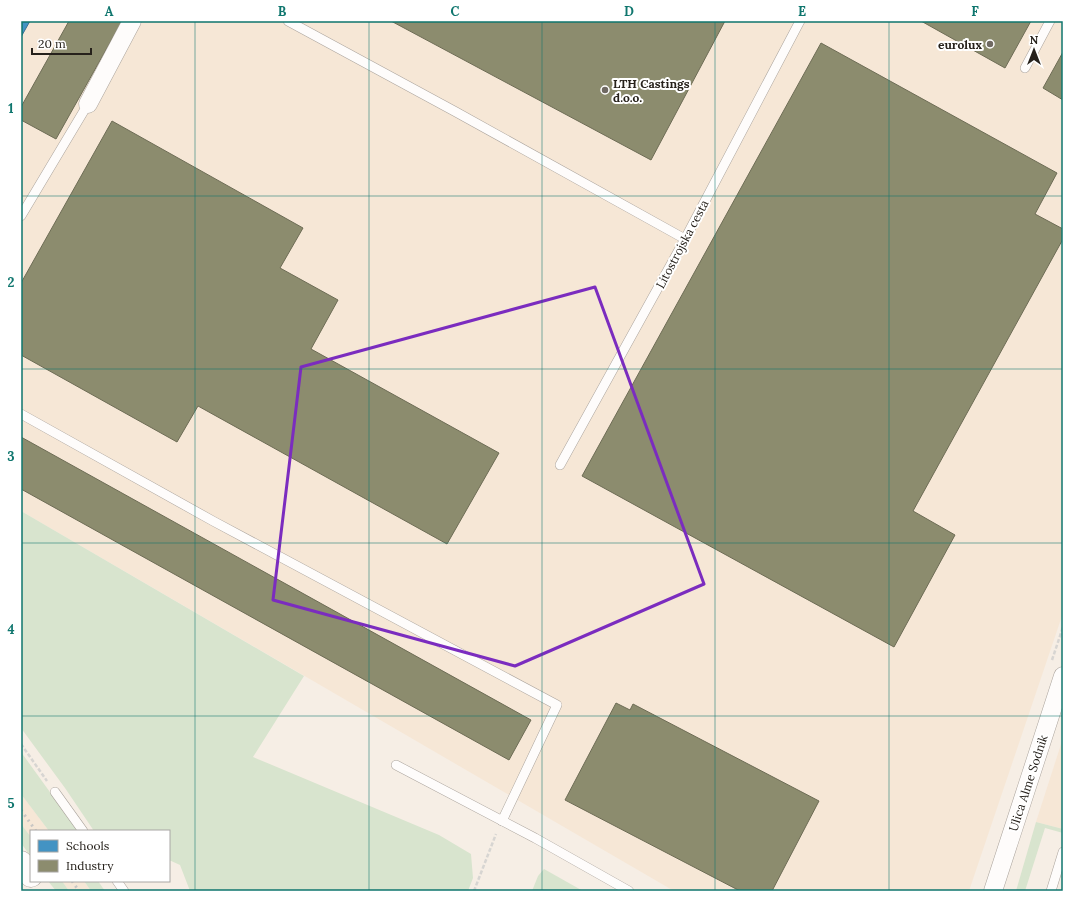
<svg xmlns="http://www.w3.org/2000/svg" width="1084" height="912" font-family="Lora,serif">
	<rect width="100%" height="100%" fill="#f6eee5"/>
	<g fill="#f6e7d6">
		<polygon points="21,21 1063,21 1063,613 969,891 674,891 21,511"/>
		<polygon points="1063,738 1063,829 1036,822"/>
		<polygon points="21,794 49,831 31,831 31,837 21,824"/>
		<polygon points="62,881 84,881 91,891 69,891"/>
	</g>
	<g fill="#d8e4ce">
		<polygon points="21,511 304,676 253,757 439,835 471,854 473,878 468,891 190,891 180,865 169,860 169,831 94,831 65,788 21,728"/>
		<polygon points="21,752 78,831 49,831 21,794"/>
		<polygon points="1036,822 1063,829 1063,833 1045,828 1025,891 1016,891"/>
		<polygon points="21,824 31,837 31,857 21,843"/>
		<polygon points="544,869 583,891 532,891 538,876"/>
		<polygon points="48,881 62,881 69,891 56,891"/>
		<polygon points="84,881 98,881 105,891 91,891"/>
	</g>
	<polygon fill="#4393c3" stroke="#3a7191" points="21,21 30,21 21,37"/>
	<g fill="#8c8c6e" stroke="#6d6c55">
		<polygon points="69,21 118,21 121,23 56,139 21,120 21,107"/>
		<polygon points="391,21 725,21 651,160"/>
		<polygon points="921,21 1031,21 1005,68"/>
		<polygon points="821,43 1057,173 1035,214 1063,229 1063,239 913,511 955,535 894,647 582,476"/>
		<polygon points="1063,52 1063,100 1043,88"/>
		<polygon points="112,121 303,228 280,268 338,300 311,349 499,453 447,544 198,406 177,442 21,355 21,283"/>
		<polygon points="21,437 531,720 509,760 21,489"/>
		<polygon points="616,703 630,710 633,704 819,801 772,891 740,891 565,800"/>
	</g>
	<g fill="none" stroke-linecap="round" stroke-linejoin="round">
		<defs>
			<g id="lane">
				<polyline points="288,21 456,112 685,239"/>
				<polyline points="1025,68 1050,21"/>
				<polyline points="21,216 88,104"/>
				<polyline points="21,414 213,521 557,705 502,821"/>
				<polyline points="560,465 685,239 800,21"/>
				<polyline points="396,765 535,838 629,891"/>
				<polyline points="55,792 83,831"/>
				<polyline points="117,881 124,891"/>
				<polyline points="1051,891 1063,852"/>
			</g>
			<g id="street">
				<polyline points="88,104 132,21"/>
				<polyline points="993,891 1063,676"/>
			</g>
			<polyline id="secondary" points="21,862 31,876"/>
		</defs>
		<use href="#lane" stroke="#aba49d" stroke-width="10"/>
		<use href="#street" stroke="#aba49d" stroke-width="19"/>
		<use href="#secondary" stroke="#aba49d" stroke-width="23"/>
		<g stroke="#d7d5d2" stroke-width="2.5" stroke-dasharray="4 2" stroke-linecap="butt">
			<polyline points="1052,660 1063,627"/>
			<polyline points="21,744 47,781"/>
			<polyline points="474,891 496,834"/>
		</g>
		<use href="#lane" stroke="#fefcfb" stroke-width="9"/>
		<use href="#street" stroke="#fefcfb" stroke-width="18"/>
		<use href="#secondary" stroke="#fefcfb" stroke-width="22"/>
		<g stroke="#c9c7c4" stroke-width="3" stroke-dasharray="2 4" stroke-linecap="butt">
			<polyline points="21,810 36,831"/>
			<polyline points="72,881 79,891"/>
		</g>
	</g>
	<path fill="none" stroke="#7b2cbf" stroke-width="3" stroke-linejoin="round" d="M 595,287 L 704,584 L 515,666 L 273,600 L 301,367 Z"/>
	<path fill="none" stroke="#0f766e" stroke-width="1" stroke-opacity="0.55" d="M 195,21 L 195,891M 369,21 L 369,891M 542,21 L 542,891M 715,21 L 715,891M 889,21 L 889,891M 21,196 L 1063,196M 21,369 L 1063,369M 21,543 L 1063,543M 21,716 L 1063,716"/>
	<g fill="#6f6962" stroke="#fff" stroke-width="1.5">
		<circle cx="990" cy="44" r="4"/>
		<circle cx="605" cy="90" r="4"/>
	</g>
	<g text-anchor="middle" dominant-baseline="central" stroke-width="4" stroke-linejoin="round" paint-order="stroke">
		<g font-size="12" font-weight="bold" fill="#26211b" stroke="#fff" text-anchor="end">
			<text x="982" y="44">eurolux</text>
			<text x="613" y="83" text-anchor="start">LTH Castings<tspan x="613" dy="14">d.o.o.</tspan></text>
		</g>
		<g font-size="12" fill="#26211b" stroke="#fff">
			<text transform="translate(682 244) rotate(-62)">Litostrojska cesta</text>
			<text transform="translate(1028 783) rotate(-72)">Ulica Alme Sodnik</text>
		</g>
	</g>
	<rect width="1084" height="912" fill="none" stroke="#ffffff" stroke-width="44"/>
	<rect x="30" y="830" width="140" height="52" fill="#ffffff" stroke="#a8a6a4"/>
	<rect x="38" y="840" width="20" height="12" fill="#4393c3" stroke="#a8a6a4"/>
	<text x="66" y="850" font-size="12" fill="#26211b">Schools</text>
	<rect x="38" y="860" width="20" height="12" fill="#8c8c6e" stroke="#a8a6a4"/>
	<text x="66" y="870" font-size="12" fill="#26211b">Industry</text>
	<g transform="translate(1034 50)" stroke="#ffffff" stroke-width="3" paint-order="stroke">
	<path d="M0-3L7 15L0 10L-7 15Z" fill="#26211b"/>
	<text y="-6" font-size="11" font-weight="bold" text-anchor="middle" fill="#26211b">N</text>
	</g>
	<path d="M32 48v6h59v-6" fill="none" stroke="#26211b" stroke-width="2"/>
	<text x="38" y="48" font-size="12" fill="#26211b" stroke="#ffffff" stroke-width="3" paint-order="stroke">20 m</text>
	<rect x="22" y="22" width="1040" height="868" fill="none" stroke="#0f766e" stroke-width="1.5"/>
	<g font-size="13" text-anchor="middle" font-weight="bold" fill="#0f766e">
		<text x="109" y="16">A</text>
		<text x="282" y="16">B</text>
		<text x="455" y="16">C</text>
		<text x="629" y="16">D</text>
		<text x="802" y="16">E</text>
		<text x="975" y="16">F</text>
		<text x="11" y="113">1</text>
		<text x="11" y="287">2</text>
		<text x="11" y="461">3</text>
		<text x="11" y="634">4</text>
		<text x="11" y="808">5</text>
	</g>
</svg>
